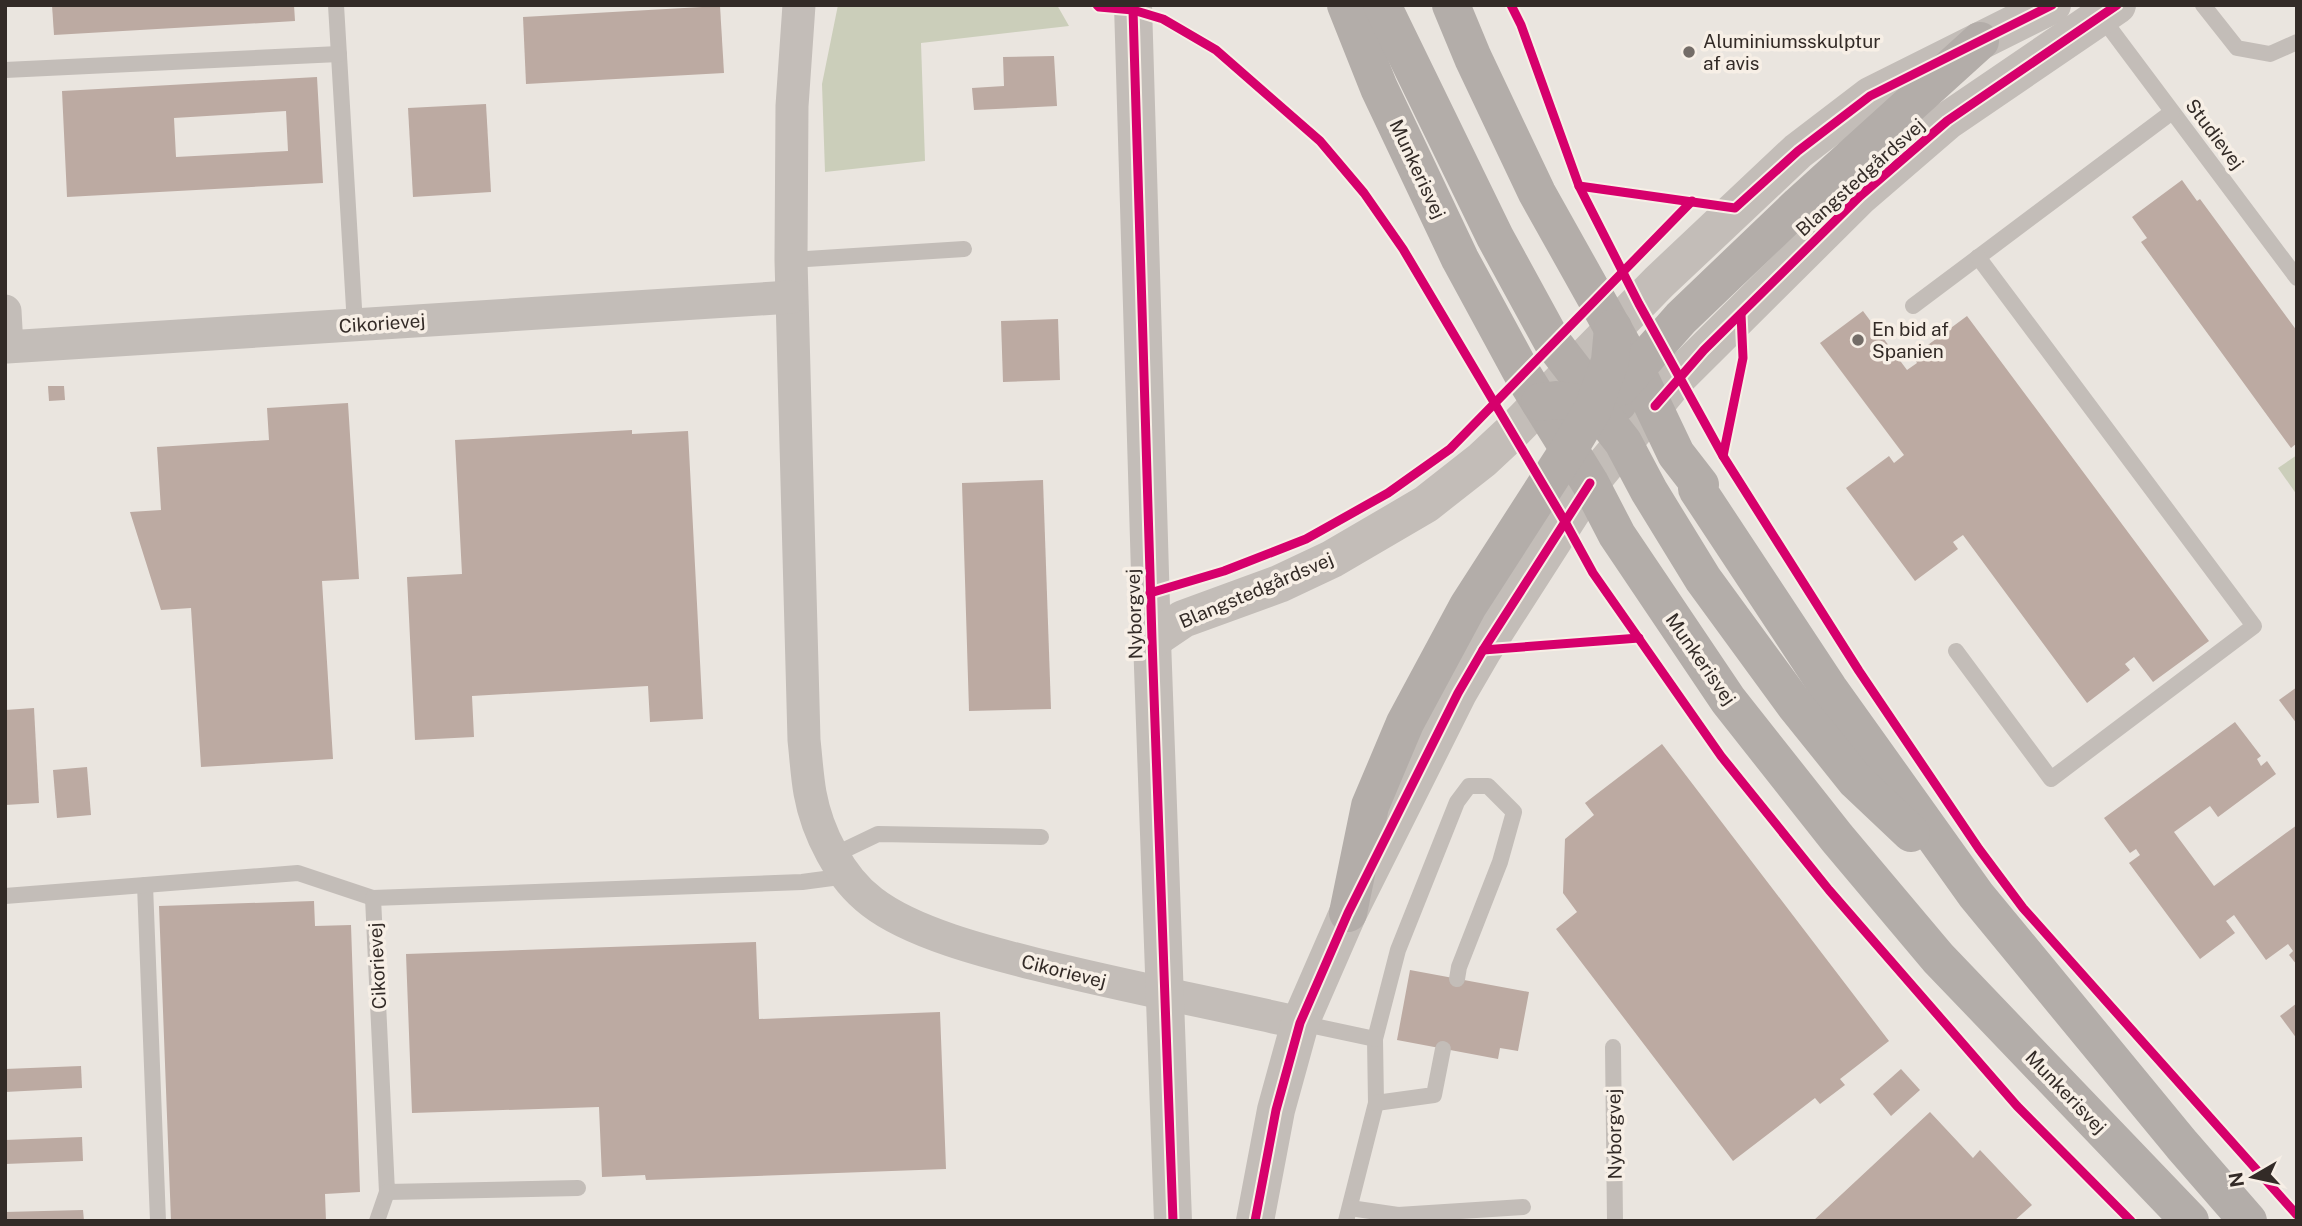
<svg xmlns="http://www.w3.org/2000/svg" width="2302" height="1226" font-family="'Public Sans',sans-serif">
	<rect width="100%" height="100%" fill="#eae5df"/>
	<g fill="#cbceba">
		<polygon points="838,5 1057,5 1069,26 921,43 925,161 825,172 822,84"/>
		<polygon points="2297,455 2297,495 2278,468"/>
	</g>
	<g fill="#bcaaa2" fill-rule="evenodd">
		<polygon points="52,5 294,5 295,21 54,35"/>
		<polygon points="720,6 724,73 526,84 523,17"/>
		<polygon points="1054,56 1057,106 974,110 972,88 1004,86 1003,57"/>
		<path d="M 317,77 L 323,183 L 67,197 L 62,91 ZM 286,111 L 288,151 L 176,157 L 174,118 Z"/>
		<polygon points="486,104 491,192 413,197 408,108"/>
		<polygon points="2182,180 2197,201 2200,199 2297,331 2297,443 2291,448 2141,242 2147,238 2132,217"/>
		<polygon points="1863,311 1907,370 1917,363 1913,356 1967,316 2209,641 2153,682 2134,657 2125,664 2130,670 2087,703 1963,535 1953,542 1958,549 1915,581 1846,488 1889,456 1894,463 1904,455 1820,343"/>
		<polygon points="1058,319 1060,380 1003,382 1001,321"/>
		<polygon points="48,386 64,386 65,400 49,401"/>
		<polygon points="348,403 359,579 322,581 333,759 201,767 191,608 161,610 130,512 161,510 157,447 269,440 267,408"/>
		<polygon points="632,430 632,434 688,431 703,719 650,722 648,686 472,696 474,737 415,740 407,577 462,574 455,440"/>
		<polygon points="1043,480 1051,709 969,711 962,483"/>
		<polygon points="2297,687 2297,724 2279,700"/>
		<polygon points="34,708 39,803 5,805 5,710"/>
		<polygon points="2235,722 2261,756 2257,759 2261,766 2267,761 2276,774 2218,817 2210,806 2174,832 2214,886 2297,825 2297,965 2289,955 2293,951 2288,944 2266,960 2234,915 2226,921 2235,933 2200,959 2129,863 2140,855 2136,849 2130,853 2104,818"/>
		<polygon points="1662,744 1889,1041 1840,1079 1845,1085 1820,1104 1815,1098 1733,1161 1556,929 1577,912 1563,893 1565,839 1594,815 1585,803"/>
		<polygon points="87,767 91,815 57,818 53,770"/>
		<polygon points="314,901 315,926 351,925 360,1192 325,1194 326,1221 171,1221 159,906"/>
		<polygon points="756,942 759,1019 940,1012 946,1169 646,1180 645,1175 602,1177 599,1107 412,1113 406,954"/>
		<polygon points="1410,970 1529,992 1518,1051 1500,1048 1498,1059 1397,1040"/>
		<polygon points="2297,1003 2297,1039 2280,1016"/>
		<polygon points="81,1066 82,1088 5,1092 5,1069"/>
		<polygon points="1901,1069 1920,1090 1891,1116 1873,1094"/>
		<polygon points="1930,1112 1973,1158 1980,1150 2032,1205 2014,1221 1813,1221"/>
		<polygon points="82,1137 83,1161 5,1164 5,1140"/>
		<polygon points="83,1210 84,1221 5,1221 5,1212"/>
	</g>
	<g fill="none" stroke-linecap="round" stroke-linejoin="round">
		<g stroke="#c3bdb8" stroke-width="16">
			<polyline points="336,5 355,325"/>
			<polyline points="2203,5 2237,48 2270,54 2297,42"/>
			<polyline points="2100,15 2297,278"/>
			<polyline points="5,70 339,54"/>
			<polyline points="791,260 964,249"/>
			<polyline points="1913,306 2172,112"/>
			<polyline points="1956,651 2051,779 2254,626 1978,257"/>
			<polyline points="834,855 878,834 1041,837"/>
			<polyline points="145,885 158,1221"/>
			<polyline points="5,896 298,873 373,898"/>
			<polyline points="1300,1023 1375,1039 1376,1103 1346,1221"/>
			<polyline points="1375,1039 1398,950 1457,802 1469,786 1488,786 1514,812 1500,862 1459,967 1457,979"/>
			<polyline points="1613,1047 1615,1221"/>
			<polyline points="1376,1103 1434,1095 1443,1049"/>
			<polyline points="578,1188 387,1192 373,898 802,882 847,876"/>
			<polyline points="1350,1208 1398,1215 1523,1207"/>
			<polyline points="377,1221 387,1192"/>
		</g>
		<g stroke="#c3bdb8" stroke-width="33">
			<path d="M 799,5 L 792,106 L 791,260 L 804,740 C 806,758 807,776 810,793 C 817,832 840,878 872,902 C 912,933 987,952 1035,964 C 1123,986 1212,1003 1300,1023"/>
			<polyline points="5,311 7,347 791,297"/>
		</g>
		<g stroke="#c3bdb8" stroke-width="38">
			<polyline points="1133,5 1152,640 1173,1221"/>
			<polyline points="1152,640 1183,619 1279,584 1332,559 1426,504 1482,460 1512,432 1659,282 1798,151 1870,96 2052,5"/>
			<polyline points="1255,1221 1276,1110 1300,1023 1348,913 1458,693 1483,650 1590,483 1678,377 1860,196 1947,121 2117,5"/>
		</g>
		<g stroke="#b3ada9" stroke-width="38">
			<polyline points="1346,5 1379,88 1460,259 1523,375 1590,483 1617,535 1728,700 1837,838 1938,958 2190,1221"/>
			<polyline points="1382,5 1495,237 1553,343 1586,386 1598,396 1618,403"/>
			<polyline points="1451,5 1473,58 1537,193 1635,368 1676,454 1700,485 1697,489 1829,689 1976,895 2182,1145 2248,1221"/>
			<polyline points="1620,387 1681,318 1799,205 1980,41"/>
			<polyline points="1540,402 1556,400 1573,402 1601,414 1623,442 1649,491 1703,579 1795,705 1856,781 1911,833"/>
			<polyline points="1348,913 1370,806 1405,723 1468,606 1569,449 1593,409 1610,361 1613,328"/>
		</g>
		<defs>
			<g id="cycleway">
				<polyline points="1097,5 1099,7 1133,10 1163,19 1216,50 1320,141 1364,193 1403,249 1564,520 1593,573 1721,756 1829,890 2017,1106 2131,1221"/>
				<polyline points="1511,5 1521,25 1579,186 1639,304 1723,456 1859,671 1979,849 2023,908 2297,1215"/>
				<polyline points="1133,10 1152,640 1173,1221"/>
				<polyline points="1579,186 1735,208 1798,151 1870,96 2052,5"/>
				<polyline points="1655,406 1704,350 1860,196 1947,121 2117,5"/>
				<polyline points="1723,456 1743,358 1741,314"/>
				<polyline points="1150,593 1224,571 1306,539 1388,493 1450,449 1692,201"/>
				<polyline points="1483,650 1639,638"/>
				<polyline points="1255,1221 1276,1110 1300,1023 1348,913 1458,693 1483,650 1590,483"/>
			</g>
		</defs>
		<use href="#cycleway" stroke="#f7efe6" stroke-width="13"/>
		<use href="#cycleway" stroke="#d6006c" stroke-width="9"/>
	</g>
	<g fill="#736c67" stroke="#f7efe6" stroke-width="2.5">
		<circle cx="1689" cy="52" r="7"/>
		<circle cx="1858" cy="340" r="7"/>
	</g>
	<g text-anchor="middle" dominant-baseline="central" stroke-width="7" stroke-linejoin="round" paint-order="stroke">
		<g font-size="19" fill="#332b27" stroke="#f7efe6" text-anchor="start">
			<text x="1703" y="41">Aluminiumsskulptur<tspan x="1703" dy="22">af avis</tspan></text>
			<text x="1872" y="329">En bid af<tspan x="1872" dy="22">Spanien</tspan></text>
		</g>
		<g font-size="19" fill="#332b27" stroke="#f7efe6">
			<text transform="translate(2215 134) rotate(53)">Studievej</text>
			<text transform="translate(1418 169) rotate(65)">Munkerisvej</text>
			<text transform="translate(1860 177) rotate(-42)">Blangstedgårdsvej</text>
			<text transform="translate(382 323) rotate(-4)">Cikorievej</text>
			<text transform="translate(1256 590) rotate(-23)">Blangstedgårdsvej</text>
			<text transform="translate(1134 614) rotate(-92)">Nyborgvej</text>
			<text transform="translate(1701 659) rotate(55)">Munkerisvej</text>
			<text transform="translate(377 966) rotate(-93)">Cikorievej</text>
			<text transform="translate(1064 971) rotate(14)">Cikorievej</text>
			<text transform="translate(2066 1092) rotate(46)">Munkerisvej</text>
			<text transform="translate(1614 1134) rotate(-91)">Nyborgvej</text>
		</g>
	</g>
	<rect width="2302" height="1226" fill="none" stroke="#332b27" stroke-width="14"/>
	<g transform="translate(2253 1177) rotate(261)" stroke="#f7efe6" stroke-width="5" paint-order="stroke">
	<path d="M0-5L12 26L0 18L-12 26Z" fill="#332b27"/>
	<text y="-10" font-size="19" font-weight="bold" text-anchor="middle" fill="#332b27">N</text>
	</g>
</svg>
